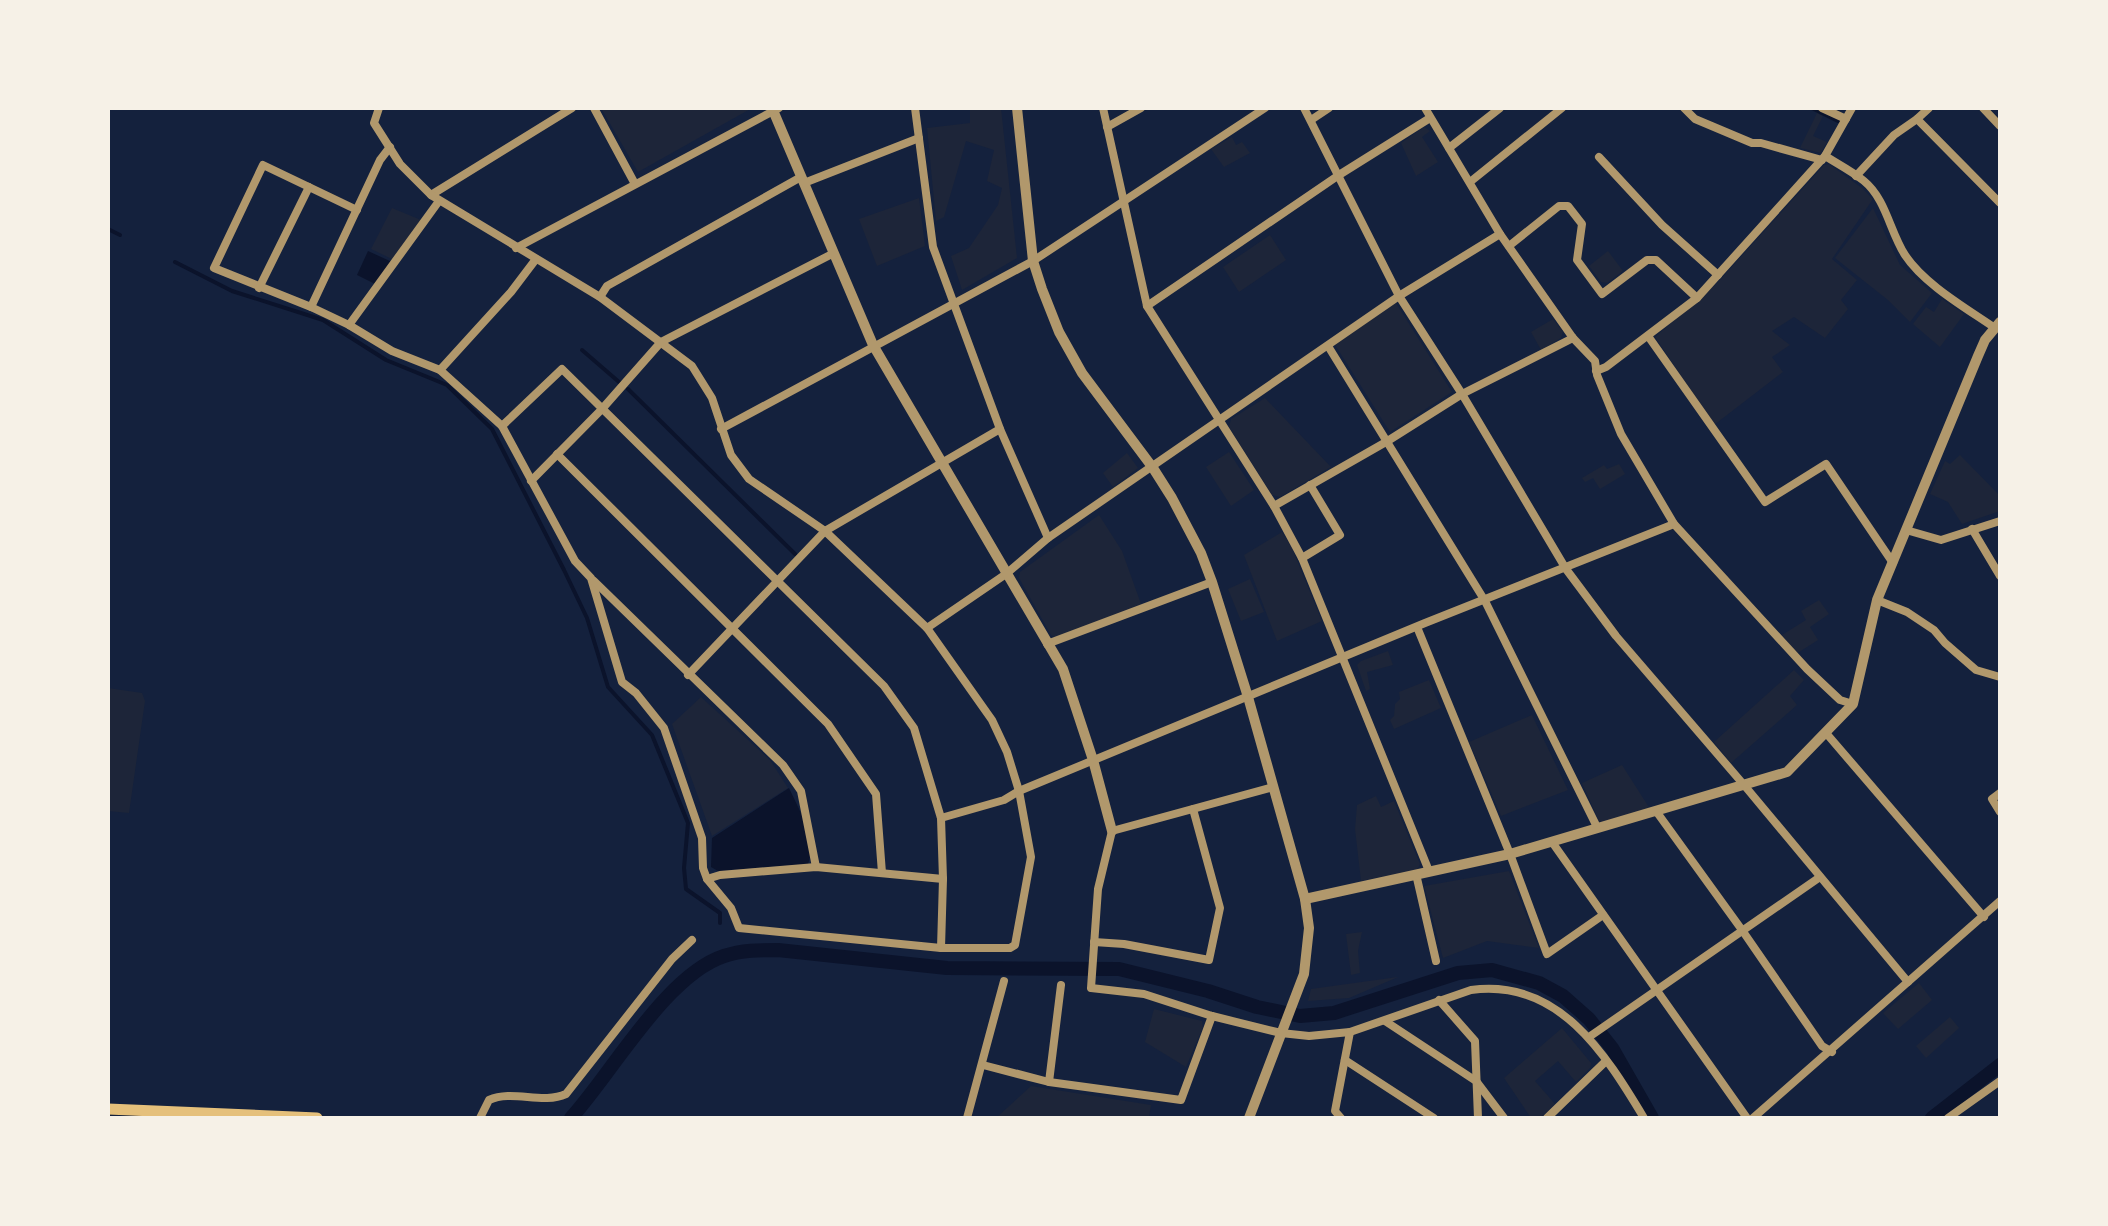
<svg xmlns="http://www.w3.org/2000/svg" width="2108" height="1226" font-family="'Public Sans',sans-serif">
	<rect width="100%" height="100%" fill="#14213d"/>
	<g fill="#1d2539">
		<polygon points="601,108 752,108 638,172"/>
		<polygon points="970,108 1001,108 1017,258 962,290 951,256 969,248 998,205 1002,188 987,181 994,150 966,141 944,217 936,221 927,128 970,123"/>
		<polygon points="1817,113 1823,116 1813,136 1827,142 1821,153 1800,148"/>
		<polygon points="1424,127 1430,131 1422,137 1438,162 1416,176 1401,143"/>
		<polygon points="1232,137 1236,145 1242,142 1250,153 1224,167 1211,149"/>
		<polygon points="1829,164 1862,188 1873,199 1832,259 1857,280 1841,300 1848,309 1825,338 1794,317 1772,331 1790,345 1772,357 1783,372 1714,425 1655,337 1717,283 1824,165"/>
		<polygon points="919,198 925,246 877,266 859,219"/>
		<polygon points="392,208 421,220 392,259 371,249"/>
		<polygon points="1873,208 1900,265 1932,293 1910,322 1888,300 1835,258"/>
		<polygon points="1270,235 1286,260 1239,292 1223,267"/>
		<polygon points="1608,251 1623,271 1607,283 1601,282 1589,266"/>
		<polygon points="1942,299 1964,314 1940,347 1913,324 1926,307 1934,312"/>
		<polygon points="1394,300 1452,392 1390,432 1332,340"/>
		<polygon points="1553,319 1563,332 1561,338 1541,350 1531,332"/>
		<polygon points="1265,398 1331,467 1280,497 1272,495 1229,427 1231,419"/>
		<polygon points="1229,452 1254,490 1231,506 1206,467"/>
		<polygon points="1127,453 1138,468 1113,487 1103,473"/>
		<polygon points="1960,455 2000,496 2000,511 1962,524 1948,502 1930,494 1945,461 1950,464"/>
		<polygon points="1619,464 1625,474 1600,489 1593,478 1585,482 1582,478 1604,465 1607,469"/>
		<polygon points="1099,515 1122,551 1141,604 1057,638 1051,635 1019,578 1020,572"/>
		<polygon points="1282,532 1292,548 1322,621 1277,641 1244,555"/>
		<polygon points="1250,579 1264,612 1241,621 1228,589"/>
		<polygon points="1819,600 1829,614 1810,627 1818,640 1796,654 1782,635 1806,620 1801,611"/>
		<polygon points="1388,651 1393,665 1367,672 1370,689 1366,691 1357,665 1361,661"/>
		<polygon points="1794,670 1804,680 1790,696 1797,705 1731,763 1714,742"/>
		<polygon points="1429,680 1441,708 1394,729 1390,720 1394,716 1395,704 1400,699 1399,692"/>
		<polygon points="108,688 142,693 145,701 129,813 108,811"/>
		<polygon points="701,697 770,760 788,788 712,836 672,724"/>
		<polygon points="1532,715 1568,790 1501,816 1469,742"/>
		<polygon points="1622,765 1650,809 1604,823 1599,821 1582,783"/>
		<polygon points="1376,796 1381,807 1394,801 1420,864 1417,870 1361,881 1355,829 1357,805"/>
		<polygon points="1509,871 1539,948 1487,941 1443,958 1424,886"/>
		<polygon points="1362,932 1358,951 1360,973 1351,975 1346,934"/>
		<polygon points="1398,977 1349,998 1308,1001 1311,989"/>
		<polygon points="1919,983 1932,1000 1898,1029 1883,1013"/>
		<polygon points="1154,1009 1202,1021 1203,1027 1186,1067 1145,1042"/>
		<polygon points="1950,1017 1959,1028 1926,1058 1916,1046"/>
		<polygon points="1562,1028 1591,1063 1590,1068 1576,1082 1558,1061 1535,1081 1555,1104 1540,1118 1531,1118 1504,1078"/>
		<polygon points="1031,1086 1151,1105 1149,1118 996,1118"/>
	</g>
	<g fill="#0b132b">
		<polygon points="368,251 392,262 375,284 357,275"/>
		<path d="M 789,788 C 799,809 817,841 808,864 L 718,871 L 711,867 L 712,838 Z"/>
	</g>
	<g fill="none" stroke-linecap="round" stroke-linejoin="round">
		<g stroke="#0b132b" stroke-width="4">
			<polyline points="1812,108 1838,121"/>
			<polyline points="108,229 120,235"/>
			<polyline points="175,262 232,291 323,320 386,360 447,385 492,429 564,570 587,618 608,687 652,735 688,823 684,868 686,889 720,913 720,923"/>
			<polyline points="582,350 619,382"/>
			<polyline points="628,389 795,554"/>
		</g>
		<g stroke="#0b132b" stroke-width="14">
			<path d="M 571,1118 C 612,1073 666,975 724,956 C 742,950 760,950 778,950 L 947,968 L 1119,969 L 1208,991 L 1257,1007 L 1300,1016 L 1334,1013 L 1458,973 L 1492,970 L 1539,983 L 1563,996 L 1589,1019 L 1612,1048 L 1652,1118"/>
			<polyline points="1932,1118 2000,1065"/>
		</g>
		<g stroke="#b1986c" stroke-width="8">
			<polyline points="594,108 635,184"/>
			<polyline points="915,108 933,247 1000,429 1048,538"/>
			<polyline points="1103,108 1147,306 1274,506 1302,558 1429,871"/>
			<polyline points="1304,108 1399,296 1462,394 1566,569 1616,636 1744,785 1908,982"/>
			<polyline points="1425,108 1500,234 1573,338 1595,361 1597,375 1621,434 1674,524 1807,669 1840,700 1853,704"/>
			<polyline points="1684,108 1695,119 1752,143 1761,143 1822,160"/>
			<polyline points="1822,108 1846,119"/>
			<polyline points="1983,108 2000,126"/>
			<polyline points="1917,119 2000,203"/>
			<polyline points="1311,120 1329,108"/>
			<polyline points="1107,127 1141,108"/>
			<polyline points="1449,148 1500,108"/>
			<path d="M 1825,156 C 1838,164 1853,172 1864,181 C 1886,199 1890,232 1905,255 C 1924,284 1966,308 1995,328"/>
			<polyline points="1599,157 1662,225 1718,275"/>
			<polyline points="1856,176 1894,135 1917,119 1929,108"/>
			<polyline points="1470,182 1562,108"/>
			<polyline points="804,183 919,138"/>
			<polyline points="431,195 572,108"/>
			<polyline points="357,210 263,165 214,268 311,307 349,325 392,351 440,370 502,426 575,561 591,578 622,682 636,693 664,728 702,838 703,868 707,879 731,908 739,928 941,948 1010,948 1015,945 1031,857 1019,791 1007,752 992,720 927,628 825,531 749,479 731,455 712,398 692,366 600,297 431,195 400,164 374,123 379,108"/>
			<polyline points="1509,246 1559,206 1568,206 1582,224 1577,260 1602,294 1647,260 1656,260 1697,298"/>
			<polyline points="516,248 779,108"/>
			<polyline points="259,288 309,187"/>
			<polyline points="600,297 607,286 801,177"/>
			<polyline points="1147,306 1339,175 1430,118"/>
			<polyline points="311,307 380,160 390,147"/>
			<polyline points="349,325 439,201"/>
			<polyline points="1648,336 1765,502 1826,464 1893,563"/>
			<polyline points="1328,346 1485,601 1597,827"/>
			<polyline points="440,370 511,292 536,259"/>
			<polyline points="1596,371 1606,367 1697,298 1825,156 1852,108"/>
			<polyline points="502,426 562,369 884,686 914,728 941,818 943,879 941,948"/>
			<polyline points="721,429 1033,261 1265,108"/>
			<polyline points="557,454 828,724 876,794 882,873"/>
			<polyline points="531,481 602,409 661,342 834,253"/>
			<polyline points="1274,506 1386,442 1462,394 1573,338"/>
			<polyline points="1972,529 2000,576"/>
			<polyline points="1906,530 1941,540 2000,521"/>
			<polyline points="1302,558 1340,535 1310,485"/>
			<polyline points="594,581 783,765 801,791 816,867"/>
			<polyline points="1877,600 1907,612 1934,630 1945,643 1976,670 2000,677"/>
			<polyline points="1417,627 1510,854 1547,954 1603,915"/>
			<polyline points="927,628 1006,574 1048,538 1399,296 1500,234"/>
			<polyline points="1047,644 1212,582"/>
			<polyline points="688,675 825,531 1000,429"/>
			<polyline points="1826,733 1984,917"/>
			<path d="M 1273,787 L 1112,831 L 1098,889 L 1091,988 L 1144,994 L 1212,1016 L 1281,1033 L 1309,1036 L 1350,1032 L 1471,990 C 1558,978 1605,1053 1644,1118"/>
			<polyline points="2000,793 1992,799 2000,812"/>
			<polyline points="1656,811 1742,930 1822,1046 1832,1052"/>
			<polyline points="941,818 1004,800 1019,791 1425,623 1674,524"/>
			<polyline points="1552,842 1747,1118"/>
			<polyline points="1416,874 1436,961"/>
			<polyline points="707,879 720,875 816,867 943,879"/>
			<polyline points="1094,942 1124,944 1209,960 1220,908 1193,809"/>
			<polyline points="1439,1000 1475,1041 1478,1118"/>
			<polyline points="1385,1021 1476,1081 1504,1118"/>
			<polyline points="1589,1037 1820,877"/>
			<polyline points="1345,1060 1434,1118"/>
			<polyline points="983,1065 1049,1082 1181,1100 1212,1016"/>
			<polyline points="1049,1082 1061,985"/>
			<path d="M 480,1118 L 489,1100 C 513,1089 542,1105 566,1094 L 672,959 L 692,940"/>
			<polyline points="967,1118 1004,981"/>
			<polyline points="1341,1118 1335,1111 1350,1032"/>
			<polyline points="1547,1118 1606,1061"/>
			<polyline points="1753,1118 2000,901"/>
			<polyline points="1948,1118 2000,1081"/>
		</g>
		<g stroke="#b1986c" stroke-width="10">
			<polyline points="772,108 873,345 1063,669 1093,760 1112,831"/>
			<polyline points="1017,108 1033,261 1042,289 1059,332 1082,373 1153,468 1172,498 1201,553 1212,582 1248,697 1305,899 1309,928 1304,974 1249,1118"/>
			<polyline points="1305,899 1510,854 1787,772 1853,704 1877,600 1978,356 1985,340 2000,322"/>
		</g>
		<polyline stroke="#e5c07b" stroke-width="11" points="108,1109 317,1118"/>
	</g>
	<rect width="2108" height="1226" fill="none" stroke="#f6f1e7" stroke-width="220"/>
</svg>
